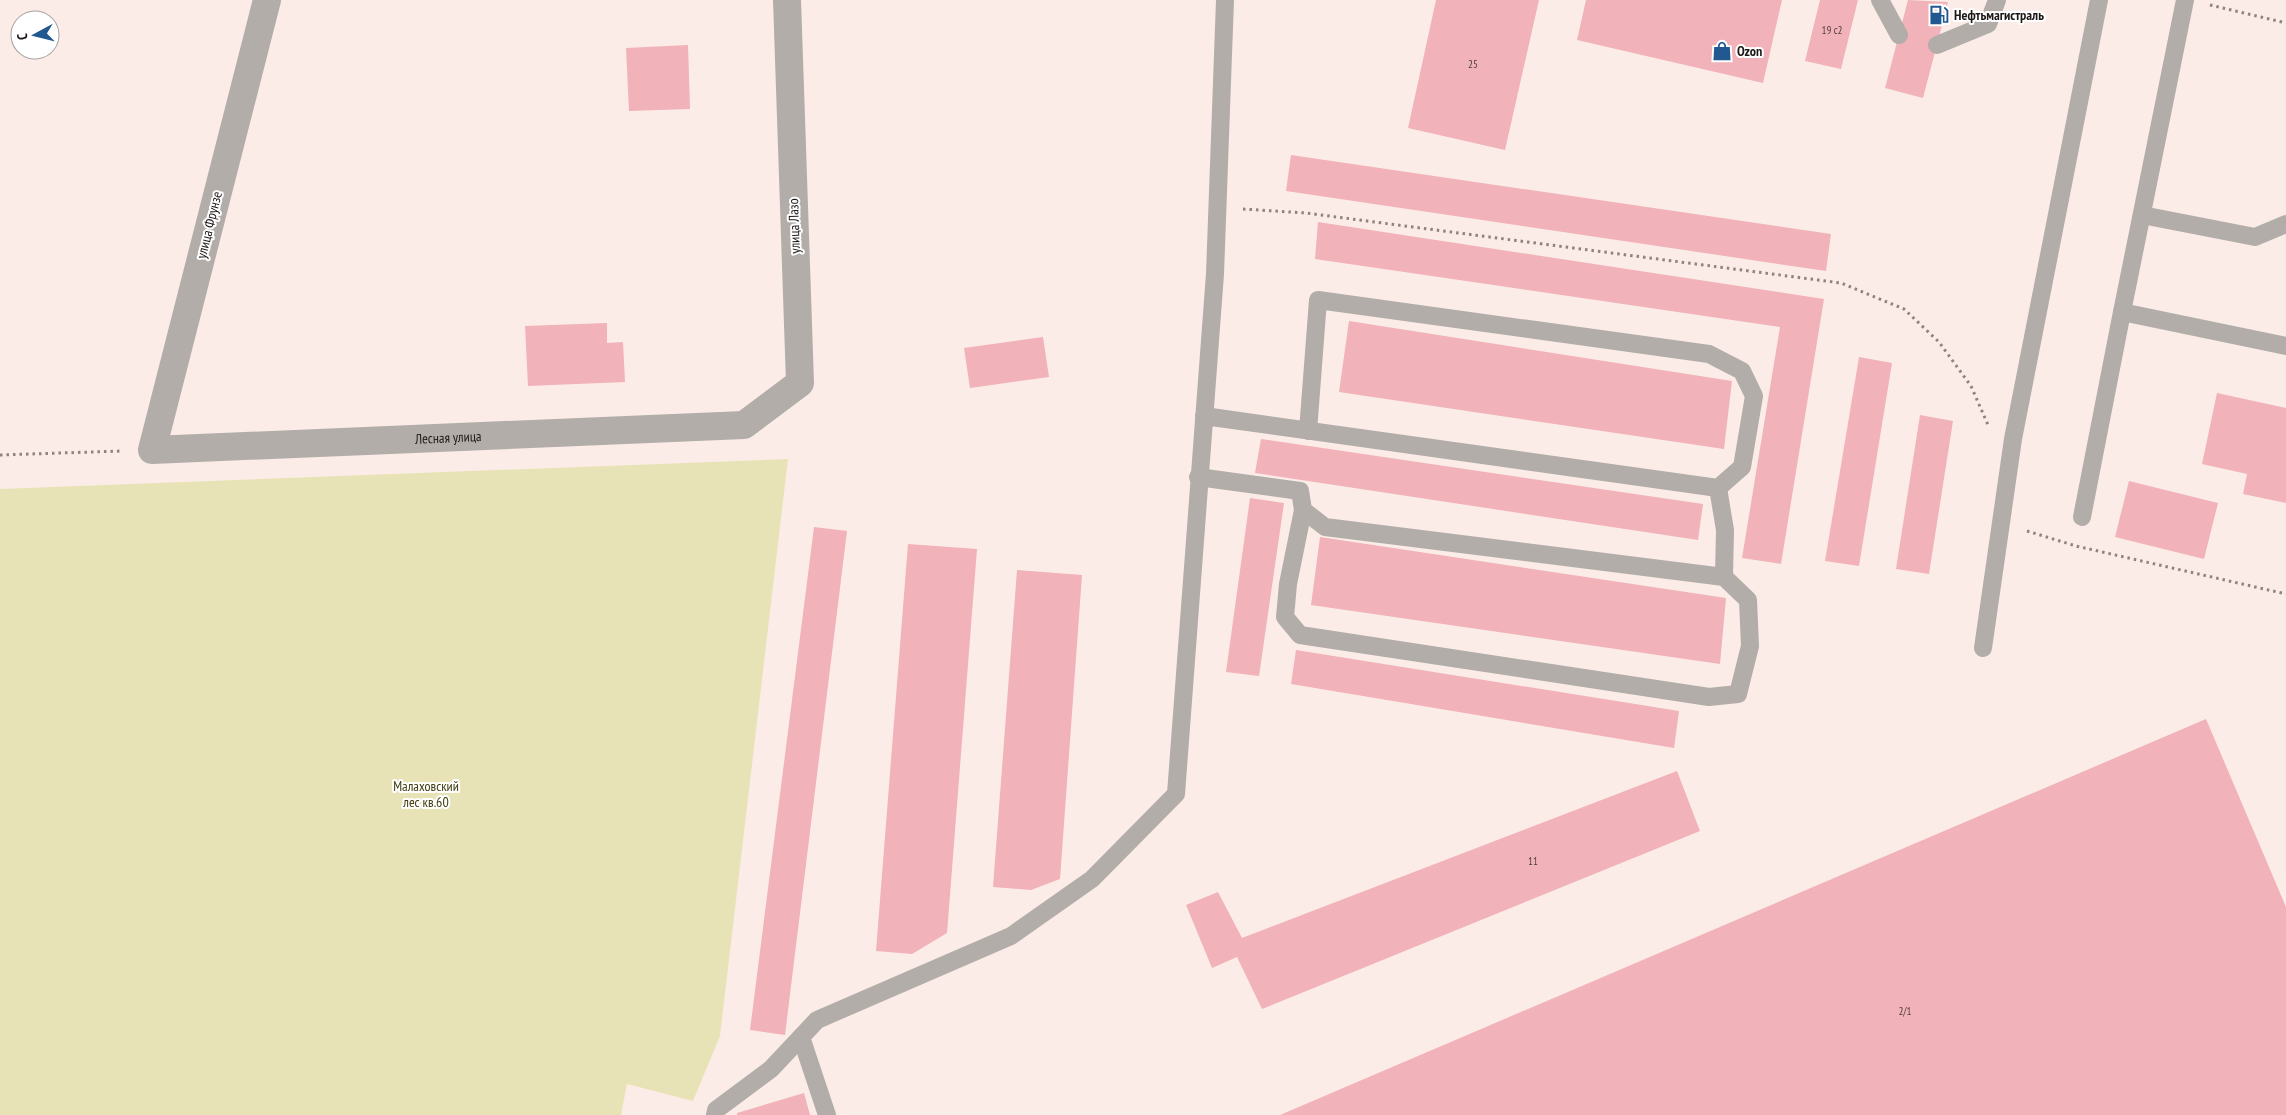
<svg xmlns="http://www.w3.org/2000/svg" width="2286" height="1115" font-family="'PT Sans Narrow',sans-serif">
	<rect width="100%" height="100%" fill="#fcece7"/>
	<polygon fill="#e8e3b6" points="788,459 720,1036 693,1101 627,1084 621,1115 0,1115 0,489"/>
	<g fill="#f1b2b9">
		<polygon points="1436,0 1539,0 1505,150 1408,128"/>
		<polygon points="1586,0 1782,0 1763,83 1577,40"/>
		<polygon points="1820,0 1858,0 1841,69 1805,61"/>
		<polygon points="1908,0 1948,2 1923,98 1885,88"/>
		<polygon points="688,45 690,109 629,111 626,48"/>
		<polygon points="1291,155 1831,234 1826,271 1286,191"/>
		<polygon points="1318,222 1824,299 1781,564 1742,558 1780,327 1315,259"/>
		<polygon points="1349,321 1732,381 1724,449 1339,392"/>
		<polygon points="607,323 607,343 623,342 625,382 528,386 525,326"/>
		<polygon points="1043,337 1049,377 970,388 964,348"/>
		<polygon points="1859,357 1892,363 1859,566 1825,561"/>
		<polygon points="2217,393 2286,408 2286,503 2243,494 2247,474 2202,464"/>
		<polygon points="1920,415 1953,421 1929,574 1896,569"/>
		<polygon points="1261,439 1703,504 1698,540 1255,473"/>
		<polygon points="2129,481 2218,503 2204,559 2115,537"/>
		<polygon points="1250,498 1284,503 1259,676 1226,672"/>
		<polygon points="814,527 847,531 785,1035 750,1030"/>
		<polygon points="1320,537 1726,598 1720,664 1311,605"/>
		<polygon points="908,544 977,549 947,933 912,954 876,951"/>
		<polygon points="1017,570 1082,575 1060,879 1031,890 993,887"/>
		<polygon points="1296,650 1679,711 1674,748 1291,684"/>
		<polygon points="2206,719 2286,907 2286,1115 1280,1115"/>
		<polygon points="1677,771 1700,831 1262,1009 1237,957 1212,968 1186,905 1218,892 1242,938"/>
		<polygon points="804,1093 810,1115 737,1115 737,1113"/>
	</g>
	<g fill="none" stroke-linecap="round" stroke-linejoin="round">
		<g stroke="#8d837f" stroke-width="3" stroke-dasharray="2.5 4" stroke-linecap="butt">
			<polyline points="2210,5 2286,23"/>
			<polyline points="1243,209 1306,213 1841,283 1904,309 1939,342 1971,386 1988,425"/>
			<polyline points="0,455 122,451"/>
			<polyline points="2027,531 2076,546 2286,594"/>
		</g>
		<g stroke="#b2ada9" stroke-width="18">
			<polyline points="1880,0 1899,35"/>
			<polyline points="2185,0 2122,312 2286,346"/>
			<polyline points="1937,45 1988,24 1997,0"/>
			<polyline points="2142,215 2255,237 2286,224"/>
			<polyline points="1204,416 1718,488 1742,467 1754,396 1742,371 1709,354 1318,300 1308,431"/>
			<polyline points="1198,477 1300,491 1303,510 1325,527 1724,577 1748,600 1750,646 1738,694 1709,697 1300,635 1285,617 1288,584 1303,510"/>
			<polyline points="1718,488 1725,530 1724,577"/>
			<polyline points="2082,517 2122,312"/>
			<polyline points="1983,648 2013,439 2099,0"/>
			<polyline points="801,1037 827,1115"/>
			<polyline points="715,1115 716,1110 771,1069 817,1020 1011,936 1092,879 1176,794 1215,274 1225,0"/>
		</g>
		<path stroke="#b2ada9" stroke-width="28" id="s1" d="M 267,0 L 152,450 L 744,425 L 800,383 L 787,0"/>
	</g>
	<defs>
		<symbol id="fuel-bare" viewBox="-9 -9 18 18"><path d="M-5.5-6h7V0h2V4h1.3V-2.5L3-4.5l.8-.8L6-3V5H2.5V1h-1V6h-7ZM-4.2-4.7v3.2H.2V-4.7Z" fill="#215890" stroke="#fff" stroke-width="2.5" paint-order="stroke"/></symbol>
		<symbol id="shop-bare" viewBox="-9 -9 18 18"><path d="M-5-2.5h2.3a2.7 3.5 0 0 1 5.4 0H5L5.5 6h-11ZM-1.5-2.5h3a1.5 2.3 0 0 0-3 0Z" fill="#215890" stroke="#fff" stroke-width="2.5" paint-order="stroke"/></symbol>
	</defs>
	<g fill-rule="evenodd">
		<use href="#fuel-bare" x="1925" y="1" width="28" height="28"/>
		<use href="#shop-bare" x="1708" y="37" width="28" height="28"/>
	</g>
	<g text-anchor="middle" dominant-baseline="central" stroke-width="4" stroke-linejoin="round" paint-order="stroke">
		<g font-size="11" fill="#533f40">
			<text x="1832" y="30">19 с2</text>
			<text x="1473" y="64">25</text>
			<text x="1533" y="861">11</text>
			<text x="1905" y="1011">2/1</text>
		</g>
		<g font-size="14" font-weight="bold" fill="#1e1917" stroke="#fff" text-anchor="start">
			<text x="1954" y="15">Нефтьмагистраль</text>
			<text x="1737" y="51">Ozon</text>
		</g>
		<g font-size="14" fill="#1e1917" stroke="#fff">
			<text transform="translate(209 225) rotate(-76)">улица Фрунзе</text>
			<text transform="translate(794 226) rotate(-92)">улица Лазо</text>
			<text stroke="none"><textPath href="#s1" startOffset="761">Лесная улица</textPath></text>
		</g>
		<g font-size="14" fill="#423c10" stroke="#fff">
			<text x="426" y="786">Малаховский<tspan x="426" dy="16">лес кв.60</tspan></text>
		</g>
	</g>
	<g transform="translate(35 35) rotate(263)"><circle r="24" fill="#ffffff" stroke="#a5a3a2"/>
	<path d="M0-4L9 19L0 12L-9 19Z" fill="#215890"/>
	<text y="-8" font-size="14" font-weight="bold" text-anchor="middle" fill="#1e1917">С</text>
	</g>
</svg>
